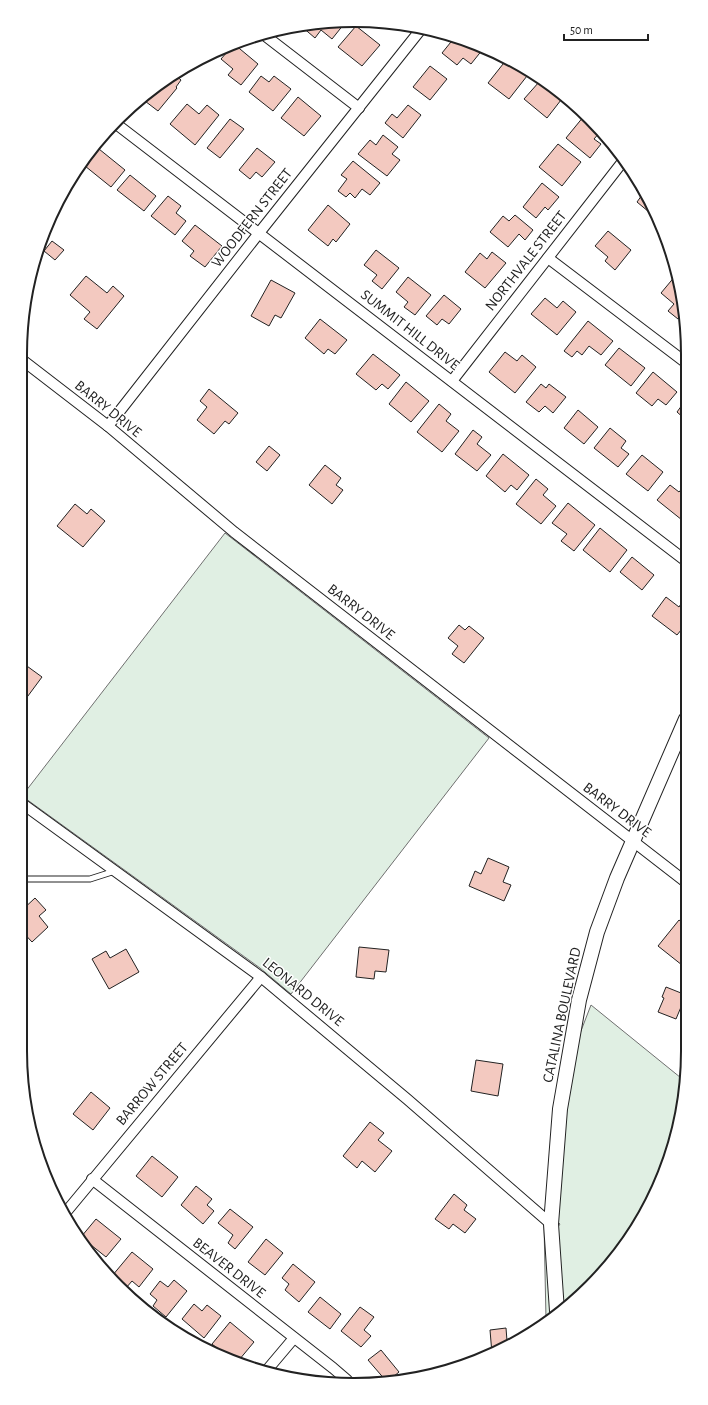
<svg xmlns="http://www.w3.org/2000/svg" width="708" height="1405" font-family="'Alegreya Sans',sans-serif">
	<rect width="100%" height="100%" fill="#fff"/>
	<g fill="#e0efe3" stroke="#6f6f6f">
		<polygon points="225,533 489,738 291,994 260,968 22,796"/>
		<polygon points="591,1005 686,1082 677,1137 654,1199 590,1287 563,1307 558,1227 560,1224 558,1222 566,1111 579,1036"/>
		<polygon points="544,1224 545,1226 551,1315 546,1319"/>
	</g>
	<g fill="#f3c9c0" stroke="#222">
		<polygon points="342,22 344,24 332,39 321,30 315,38 301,26 303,25 310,23"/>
		<polygon points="356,26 380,45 362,66 338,47"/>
		<polygon points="455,37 483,49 471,64 463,58 457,65 442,53"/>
		<polygon points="234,44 258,64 241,85 228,75 233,69 221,59"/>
		<polygon points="507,59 527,76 509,99 488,83"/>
		<polygon points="430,66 447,79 430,100 413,87"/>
		<polygon points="174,74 181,80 176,87 177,88 158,111 141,98"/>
		<polygon points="261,76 269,82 274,76 291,89 273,111 249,92"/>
		<polygon points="539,82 561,100 547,118 524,99"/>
		<polygon points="298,97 321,116 304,136 281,118"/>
		<polygon points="187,104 199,114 207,105 219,115 195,145 170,124"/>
		<polygon points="408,105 421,115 403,138 385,123 392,114 397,118"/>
		<polygon points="584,116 600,132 594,139 601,144 590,158 566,138"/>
		<polygon points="230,119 244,129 220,158 207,148"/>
		<polygon points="383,135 398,147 392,154 400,160 387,176 358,154 370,140 376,145"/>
		<polygon points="558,144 581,162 562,186 539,167"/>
		<polygon points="257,148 275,162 262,177 256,172 250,179 239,170"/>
		<polygon points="99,149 125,170 111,187 85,166"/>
		<polygon points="353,161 380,183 370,195 362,189 355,198 350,193 346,197 338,191 347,179 341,175"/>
		<polygon points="130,175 156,196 144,211 117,190"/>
		<polygon points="542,183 559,197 548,210 545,207 536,218 523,207"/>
		<polygon points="639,186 652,208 649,212 637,202 642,195 636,190"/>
		<polygon points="168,196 181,206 176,213 186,221 175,235 151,216"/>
		<polygon points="328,205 350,224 336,242 333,239 328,246 308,230"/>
		<polygon points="515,215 533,230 525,240 519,234 508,247 490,232 503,216 509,221"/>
		<polygon points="195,225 222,246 205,267 190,256 194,251 182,241"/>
		<polygon points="608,231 631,250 615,270 605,261 608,257 595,246"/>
		<polygon points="52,241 64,250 55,260 44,251"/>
		<polygon points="376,250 399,268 382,289 372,281 377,275 364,265"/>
		<polygon points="492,252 506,263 485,288 465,272 480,253 487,259"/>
		<polygon points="676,275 685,310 678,319 668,311 674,304 661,293"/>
		<polygon points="86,276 107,293 113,286 124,296 97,329 84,319 90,312 70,295"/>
		<polygon points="408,277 431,295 415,315 404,307 408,302 396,292"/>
		<polygon points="271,280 295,293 281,318 275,315 269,326 251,316"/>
		<polygon points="444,295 461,309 449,324 442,319 437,325 426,316"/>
		<polygon points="545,298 557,308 563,301 576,312 557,335 531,314"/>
		<polygon points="320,319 347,340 335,354 328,349 324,354 305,338"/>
		<polygon points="588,321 613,341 601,355 589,346 582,355 577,351 572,357 564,351"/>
		<polygon points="619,348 645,368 631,386 605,365"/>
		<polygon points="505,352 517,361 522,355 536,367 515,393 489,372"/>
		<polygon points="373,354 400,375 388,389 382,384 376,390 356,374"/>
		<polygon points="653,372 677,392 666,405 658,399 652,406 636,393"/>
		<polygon points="406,382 429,401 411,422 389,404"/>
		<polygon points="541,384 546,388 549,384 566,397 553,413 545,406 539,412 526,402"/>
		<polygon points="209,389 238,413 229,424 225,421 214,434 197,420 207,407 200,401"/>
		<polygon points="685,401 685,419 677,412"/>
		<polygon points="439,404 451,414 446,421 459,431 442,452 417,432"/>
		<polygon points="578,410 598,427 584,444 564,428"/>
		<polygon points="610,428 626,441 621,448 629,454 618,467 594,448"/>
		<polygon points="473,430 482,437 477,444 491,455 477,471 455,454"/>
		<polygon points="269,446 280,455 267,471 256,462"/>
		<polygon points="503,454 529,475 517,490 511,485 505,492 486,476"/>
		<polygon points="642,455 663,472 648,491 626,474"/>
		<polygon points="325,465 341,478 336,485 343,490 332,504 309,485"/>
		<polygon points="536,479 548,489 543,495 556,506 541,524 516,504"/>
		<polygon points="686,484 686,515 682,520 657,500 670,485 679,492"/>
		<polygon points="568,503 595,525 574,551 561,541 567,534 552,523"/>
		<polygon points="75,504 87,514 91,509 105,521 83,547 57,526"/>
		<polygon points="600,528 627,550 610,572 583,550"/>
		<polygon points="632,557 654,575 642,590 620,572"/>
		<polygon points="666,597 679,607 684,599 686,601 686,624 677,635 652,616"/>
		<polygon points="459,625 465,630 469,626 484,638 464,663 452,654 458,646 448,638"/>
		<polygon points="20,661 42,677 22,704 20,702"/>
		<polygon points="488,858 509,867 503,882 511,885 504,901 469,886 475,871 481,874"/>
		<polygon points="35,898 46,910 39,916 48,927 32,942 20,929 20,912"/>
		<polygon points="679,920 687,926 687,969 658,946"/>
		<polygon points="359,947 389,950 386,972 375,971 374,979 356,977"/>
		<polygon points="126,949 139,972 109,989 92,959 106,951 110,958"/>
		<polygon points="666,987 686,995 676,1019 658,1012 664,998 662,997"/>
		<polygon points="476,1060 503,1064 498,1096 471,1091"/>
		<polygon points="91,1092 110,1108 93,1130 73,1114"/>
		<polygon points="370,1122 384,1133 378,1140 392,1151 375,1172 362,1161 357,1168 343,1156"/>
		<polygon points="152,1156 178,1177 162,1197 136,1176"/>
		<polygon points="196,1186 212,1199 207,1205 214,1211 203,1224 181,1205"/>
		<polygon points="454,1194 467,1205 464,1210 476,1219 465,1233 453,1224 449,1229 435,1219"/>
		<polygon points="230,1209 253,1227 235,1249 228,1243 233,1235 218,1223"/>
		<polygon points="96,1219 121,1239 106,1257 81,1237"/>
		<polygon points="266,1239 283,1253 265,1275 248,1262"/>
		<polygon points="132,1252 153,1269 139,1287 132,1281 126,1288 112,1276"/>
		<polygon points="293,1264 315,1282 299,1302 285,1290 289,1284 282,1278"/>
		<polygon points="174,1280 187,1291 166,1317 153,1306 157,1300 150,1294 160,1281 168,1287"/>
		<polygon points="320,1297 341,1314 330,1329 308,1312"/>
		<polygon points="194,1304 202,1311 207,1305 221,1316 204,1338 182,1319"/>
		<polygon points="360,1307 374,1317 364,1330 371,1336 361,1347 341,1331"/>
		<polygon points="230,1322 254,1342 239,1360 225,1355 212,1344"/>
		<polygon points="506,1328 507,1341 517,1340 502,1351 492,1354 490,1330"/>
		<polygon points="381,1350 399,1372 387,1382 368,1360"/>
	</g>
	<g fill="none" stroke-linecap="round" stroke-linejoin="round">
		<defs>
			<polyline id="lane" points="20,879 90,879 115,871"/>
			<g id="street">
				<polyline points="263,34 359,108"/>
				<polyline points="115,123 686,561"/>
				<polyline points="548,258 685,362"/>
				<polyline points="21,359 108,426 234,532 687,883"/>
				<polyline points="452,381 624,160"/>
				<polyline points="108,426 259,233 422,28"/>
				<polyline points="20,802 261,977 407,1099 551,1224"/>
				<polyline points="92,1179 333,1368 347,1380"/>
				<polyline points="66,1212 261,977"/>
				<polyline points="267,1370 294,1338"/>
			</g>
			<polyline id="secondary" points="557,1311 551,1224 560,1109 579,1000 597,932 617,878 686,719"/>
		</defs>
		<use href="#lane" stroke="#222" stroke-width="7"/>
		<use href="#street" stroke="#222" stroke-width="12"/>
		<use href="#secondary" stroke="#222" stroke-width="16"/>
		<use href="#lane" stroke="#fff" stroke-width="5"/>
		<use href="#street" stroke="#fff" stroke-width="10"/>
		<use href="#secondary" stroke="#fff" stroke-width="14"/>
	</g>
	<g text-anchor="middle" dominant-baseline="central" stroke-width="3" stroke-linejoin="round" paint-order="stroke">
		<g font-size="15" fill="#222" stroke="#fff">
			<text transform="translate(252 218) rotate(-52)">WOODFERN STREET</text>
			<text transform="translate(526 261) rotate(-52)">NORTHVALE STREET</text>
			<text transform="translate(410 330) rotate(38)">SUMMIT HILL DRIVE</text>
			<text transform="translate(108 409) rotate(39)">BARRY DRIVE</text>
			<text transform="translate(361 612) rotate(38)">BARRY DRIVE</text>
			<text transform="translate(617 810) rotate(37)">BARRY DRIVE</text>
			<text transform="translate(303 992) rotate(39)">LEONARD DRIVE</text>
			<text transform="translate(562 1015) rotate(-78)">CATALINA BOULEVARD</text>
			<text transform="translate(152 1084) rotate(-50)">BARROW STREET</text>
			<text transform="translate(229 1268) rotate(38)">BEAVER DRIVE</text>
		</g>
	</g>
	<path d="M0 0H708V1405H0ZM354 27H354A327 327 0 0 1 681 354V1051A327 327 0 0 1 354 1378H354A327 327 0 0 1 27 1051V354A327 327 0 0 1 354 27Z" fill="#fff" fill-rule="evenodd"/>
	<path fill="none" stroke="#222" stroke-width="2" d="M354 27H354A327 327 0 0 1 681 354V1051A327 327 0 0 1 354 1378H354A327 327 0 0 1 27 1051V354A327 327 0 0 1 354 27Z"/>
	<path d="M564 34v6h84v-6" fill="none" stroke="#222222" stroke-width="2"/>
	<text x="570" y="34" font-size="12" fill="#222222" stroke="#ffffff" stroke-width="3" paint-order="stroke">50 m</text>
</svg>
